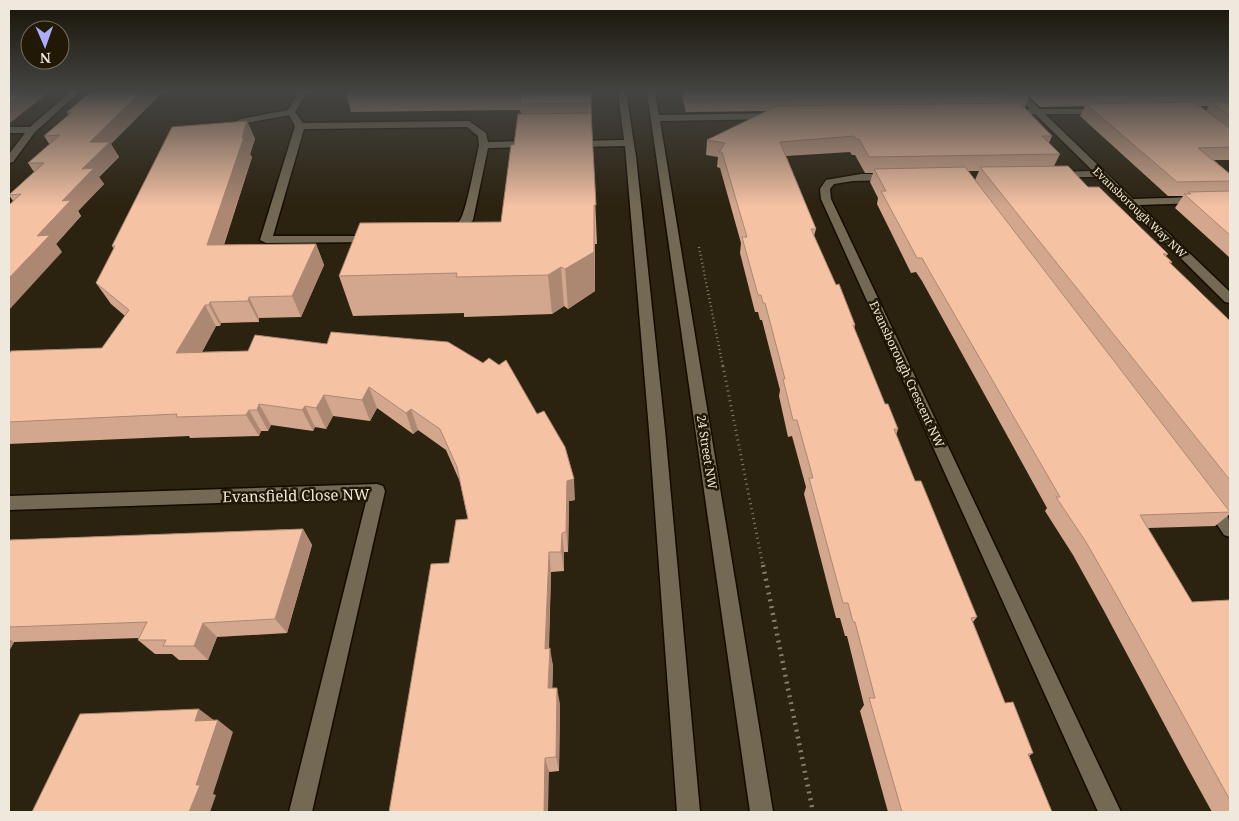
<svg xmlns="http://www.w3.org/2000/svg" width="1239" height="821" font-family="'Noto Serif',serif">
	<rect width="100%" height="100%" fill="#2b220f"/>
	<g fill="none" stroke-linecap="round" stroke-linejoin="round">
		<defs>
			<g id="minor">
				<polygon points="70,92 79,92 35,132 13,162 9,163 9,154 25,133 9,133 9,127 30,127"/>
				<path d="M 299,92 L 307,92 L 295,112 L 303,123 L 469,121 L 486,133 L 488,142 L 533,141 L 538,144 L 533,147 L 488,148 L 473,220 L 459,234 L 448,237 L 442,234 C 447,229 455,227 460,220 C 466,213 476,158 479,145 L 478,136 L 467,127 L 304,129 L 273,236 L 373,236 L 379,239 L 373,242 L 266,243 L 260,240 L 295,126 L 289,115 L 246,123 L 226,134 L 221,131 L 240,119 L 288,110 Z"/>
				<polygon points="618,92 626,92 636,157 665,430 700,812 677,812 649,430 625,146 573,147 568,144 573,141 624,140"/>
				<polygon points="647,92 655,92 659,115 776,113 781,116 776,119 660,121 773,812 750,812"/>
				<polygon points="1013,92 1022,92 1040,109 1104,109 1104,113 1101,114 1045,114 1133,199 1230,196 1230,202 1139,205 1230,292 1230,303 1225,302 1099,177 1051,177 1051,173 1055,172 1093,171 1035,114 1006,114 1005,112 1009,109 1030,109"/>
				<polygon points="861,174 892,174 897,177 892,180 853,181 834,184 830,189 831,199 1121,812 1098,812 821,199 820,189 826,180"/>
				<polygon points="377,484 383,486 385,491 312,812 289,812 367,498 9,510 9,496"/>
				<path d="M 1212,498 C 1229,504 1230,522 1230,537 L 1224,535 L 1204,505 L 1206,500 Z"/>
			</g>
		</defs>
		<use href="#minor" stroke="#130b00" stroke-width="3"/>
		<polyline stroke="#847d6d" stroke-width="2.5" stroke-dasharray="1 3" stroke-linecap="butt" points="699,247 723,367"/>
		<polyline stroke="#847d6d" stroke-width="3" stroke-dasharray="1 4" stroke-linecap="butt" points="723,366 763,566"/>
		<polyline stroke="#847d6d" stroke-width="4.5" stroke-dasharray="2 5" stroke-linecap="butt" points="763,565 813,812"/>
		<use href="#minor" fill="#736954" fill-rule="evenodd"/>
	</g>
	<g fill="#d3a78d" fill-rule="evenodd">
		<polygon points="91,92 111,144 119,157 99,177 104,184 78,211 81,216 56,244 62,252 13,201 9,195 34,172 28,163 50,145 44,136 69,115 67,112"/>
		<polygon points="346,92 591,92 592,126 597,244 595,244 595,291 568,309 564,306 552,314 464,317 464,313 353,316 339,276 501,222 514,145 521,114 520,110 351,112"/>
		<path d="M 681,92 L 1230,92 L 1230,160 L 1214,160 L 1230,174 L 1230,257 L 1229,257 L 1175,208 L 1183,196 L 1168,196 L 1080,116 L 1085,106 L 1040,107 L 1029,96 L 1025,107 L 1024,107 L 1052,136 L 1049,143 L 1060,154 L 1054,166 L 1088,187 L 1168,254 L 1166,256 L 1172,262 L 1171,264 L 1230,321 L 1230,514 L 1215,526 L 1148,528 L 1192,602 L 1230,600 L 1230,812 L 1212,812 L 1185,763 L 1104,611 L 1073,555 L 1045,511 L 1047,508 L 922,281 L 916,272 L 911,273 L 877,204 L 878,198 L 870,182 L 873,173 L 865,173 L 855,155 L 852,155 L 850,152 L 786,156 L 816,229 L 814,236 L 836,285 L 855,325 L 854,329 L 885,404 L 898,429 L 896,435 L 915,481 L 977,617 L 973,622 L 1005,703 L 1033,753 L 1029,756 L 1052,812 L 888,812 L 860,711 L 864,705 L 847,636 L 845,636 L 840,618 L 836,618 L 804,494 L 806,487 L 792,436 L 788,437 L 779,396 L 780,390 L 762,320 L 760,320 L 758,312 L 755,312 L 740,253 L 741,243 L 720,168 L 717,167 L 718,157 L 706,155 L 707,140 L 768,111 L 686,112 ZM 1199,106 L 1209,106 L 1206,111 ZM 968,171 L 979,171 L 975,180 Z"/>
		<polygon points="247,121 255,139 250,154 252,157 224,245 316,244 324,265 301,317 259,318 259,322 221,323 220,326 216,326 202,352 248,351 327,344 575,500 569,501 568,552 564,552 564,571 551,572 549,649 553,666 552,688 560,704 559,771 549,772 449,563 468,519 460,482 446,450 418,430 413,434 377,408 370,421 333,416 326,429 315,427 313,431 271,425 268,431 261,431 259,436 190,438 189,436 9,444 9,354 102,348 125,316 111,304 96,283 114,249 112,246"/>
		<polygon points="303,529 312,545 287,633 217,637 208,660 179,660 172,654 155,654 138,640 140,638 14,642 9,651 9,540"/>
	</g>
	<g fill="#ac8873">
		<polygon points="24,92 49,92 10,123 9,122 9,103"/>
		<polygon points="141,92 163,92 111,144 119,157 99,177 104,184 78,211 81,216 56,244 62,252 9,310 9,278 82,169 90,142"/>
		<polygon points="247,121 255,139 250,154 252,157 217,265 207,245"/>
		<polygon points="594,205 595,291 568,309 565,269 594,214"/>
		<polygon points="316,244 324,265 301,317 292,296"/>
		<polygon points="561,267 564,306 552,314 548,275"/>
		<polygon points="249,297 259,318 259,322 248,301"/>
		<polygon points="210,302 221,323 220,326 209,305"/>
		<polygon points="205,305 216,326 190,374 176,353"/>
		<polygon points="369,387 377,408 370,421 362,400"/>
		<polygon points="324,395 333,416 326,429 316,408"/>
		<polygon points="259,404 271,425 268,431 257,410"/>
		<polygon points="305,406 315,427 313,431 302,410"/>
		<polygon points="411,409 418,430 413,434 406,413"/>
		<polygon points="249,410 261,431 259,436 246,415"/>
		<polygon points="574,479 575,500 569,501 568,552 566,532 567,481"/>
		<polygon points="303,529 312,545 287,633 275,619"/>
		<polygon points="562,533 564,552 564,571 561,552"/>
		<polygon points="549,552 551,572 548,666 545,649"/>
		<polygon points="203,623 217,637 208,660 194,646"/>
		<polygon points="9,639 14,642 9,651"/>
		<polygon points="550,648 553,666 552,704 548,688"/>
		<polygon points="557,688 560,704 559,771 556,757"/>
		<polygon points="199,709 215,721 195,721"/>
		<polygon points="218,720 233,732 213,794 216,795 210,812 189,812 196,785"/>
		<polygon points="545,758 549,772 548,812 544,812"/>
	</g>
	<g fill="#f5c2a4" stroke="#ac8873">
		<polygon points="9,92 24,92 9,103"/>
		<polygon points="91,92 141,92 90,142 110,142 82,169 94,168 62,201 71,200 37,236 50,235 9,278 9,205 21,194 9,195 44,163 28,163 60,135 44,136 72,112 67,112"/>
		<polygon points="521,92 591,92 591,103 520,104"/>
		<polygon points="685,92 1028,92 1030,94 1009,94 1010,96 687,99"/>
		<polygon points="1043,92 1230,92 1230,93 1046,94"/>
		<polygon points="1194,102 1230,128 1230,147 1198,148 1230,174 1230,181 1177,182 1086,104"/>
		<polygon points="1211,102 1230,102 1230,116"/>
		<polygon points="1020,103 1052,136 1042,136 1060,154 869,157 859,139 856,139 854,136 780,142 816,229 811,229 836,285 839,284 855,325 853,325 885,404 888,404 898,429 894,429 915,481 921,481 977,617 971,618 1005,703 1013,702 1033,753 1028,754 1052,812 902,812 869,698 875,698 855,622 853,622 848,603 843,603 809,478 813,478 797,420 793,420 783,379 785,379 765,303 763,303 761,295 758,295 742,237 747,237 722,152 719,152 725,143 707,140 777,106"/>
		<polygon points="591,113 596,205 594,205 594,252 565,269 561,267 548,275 456,277 457,273 339,276 360,223 501,222 511,145 514,145 518,114"/>
		<polygon points="247,121 242,138 244,137 207,245 316,244 292,296 249,297 248,301 210,302 209,305 205,305 176,353 248,351 255,335 327,344 331,332 448,342 483,363 489,358 499,365 506,360 537,414 544,411 565,447 574,479 567,481 566,532 562,533 561,552 549,552 545,649 550,648 548,688 557,688 556,757 545,758 544,812 389,812 431,564 449,563 456,520 468,519 457,467 440,429 411,409 406,413 369,387 362,400 324,395 316,408 305,406 302,410 259,404 257,410 249,410 246,415 176,417 177,414 9,422 9,354 11,351 102,348 129,310 96,283 115,246 112,246 172,127"/>
		<polygon points="1068,166 1088,187 1099,187 1168,254 1163,254 1172,262 1169,262 1230,321 1230,480 980,167"/>
		<polygon points="965,167 1230,512 1140,515 1192,602 1230,600 1230,800 1204,753 1118,598 1086,542 1056,497 1060,497 927,267 922,258 917,258 881,191 886,191 874,169"/>
		<polygon points="1230,191 1230,235 1184,194 1191,194 1188,192"/>
		<polygon points="303,529 275,619 203,623 194,646 163,646 166,640 138,640 147,622 9,627 9,540"/>
		<polygon points="199,709 195,721 218,720 196,785 200,785 189,812 32,812 80,714"/>
	</g>
	<linearGradient id="sky" x2="0" y2="1"><stop stop-color="#181308"/><stop offset="0.44" stop-color="#444442"/><stop offset="1" stop-color="#444442" stop-opacity="0"/></linearGradient>
	<rect width="1239" height="207" fill="url(#sky)"/>
	<g text-anchor="middle" dominant-baseline="central" stroke-width="5" stroke-linejoin="round" paint-order="stroke">
		<g font-size="11" fill="#efe9dd" stroke="#211906">
			<text transform="translate(1140 212) rotate(44)">Evansborough Way NW</text>
		</g>
		<g font-size="12" fill="#efe9dd" stroke="#211906">
			<text transform="translate(907 374) rotate(65)">Evansborough Crescent NW</text>
			<text transform="translate(707 452) rotate(81)">24 Street NW</text>
		</g>
		<g font-size="15" fill="#efe9dd" stroke="#211906">
			<text transform="translate(296 495) rotate(-1)">Evansfield Close NW</text>
		</g>
	</g>
	<rect width="1239" height="821" fill="none" stroke="#efe9dd" stroke-width="20"/>
	<g transform="translate(45 45) rotate(178)"><circle r="24" fill="#211906" stroke="#736c5c"/>
	<path d="M0-4L9 19L0 12L-9 19Z" fill="#abaffb"/>
	<text y="-8" font-size="14" font-weight="bold" text-anchor="middle" fill="#efe9dd">N</text>
	</g>
</svg>
